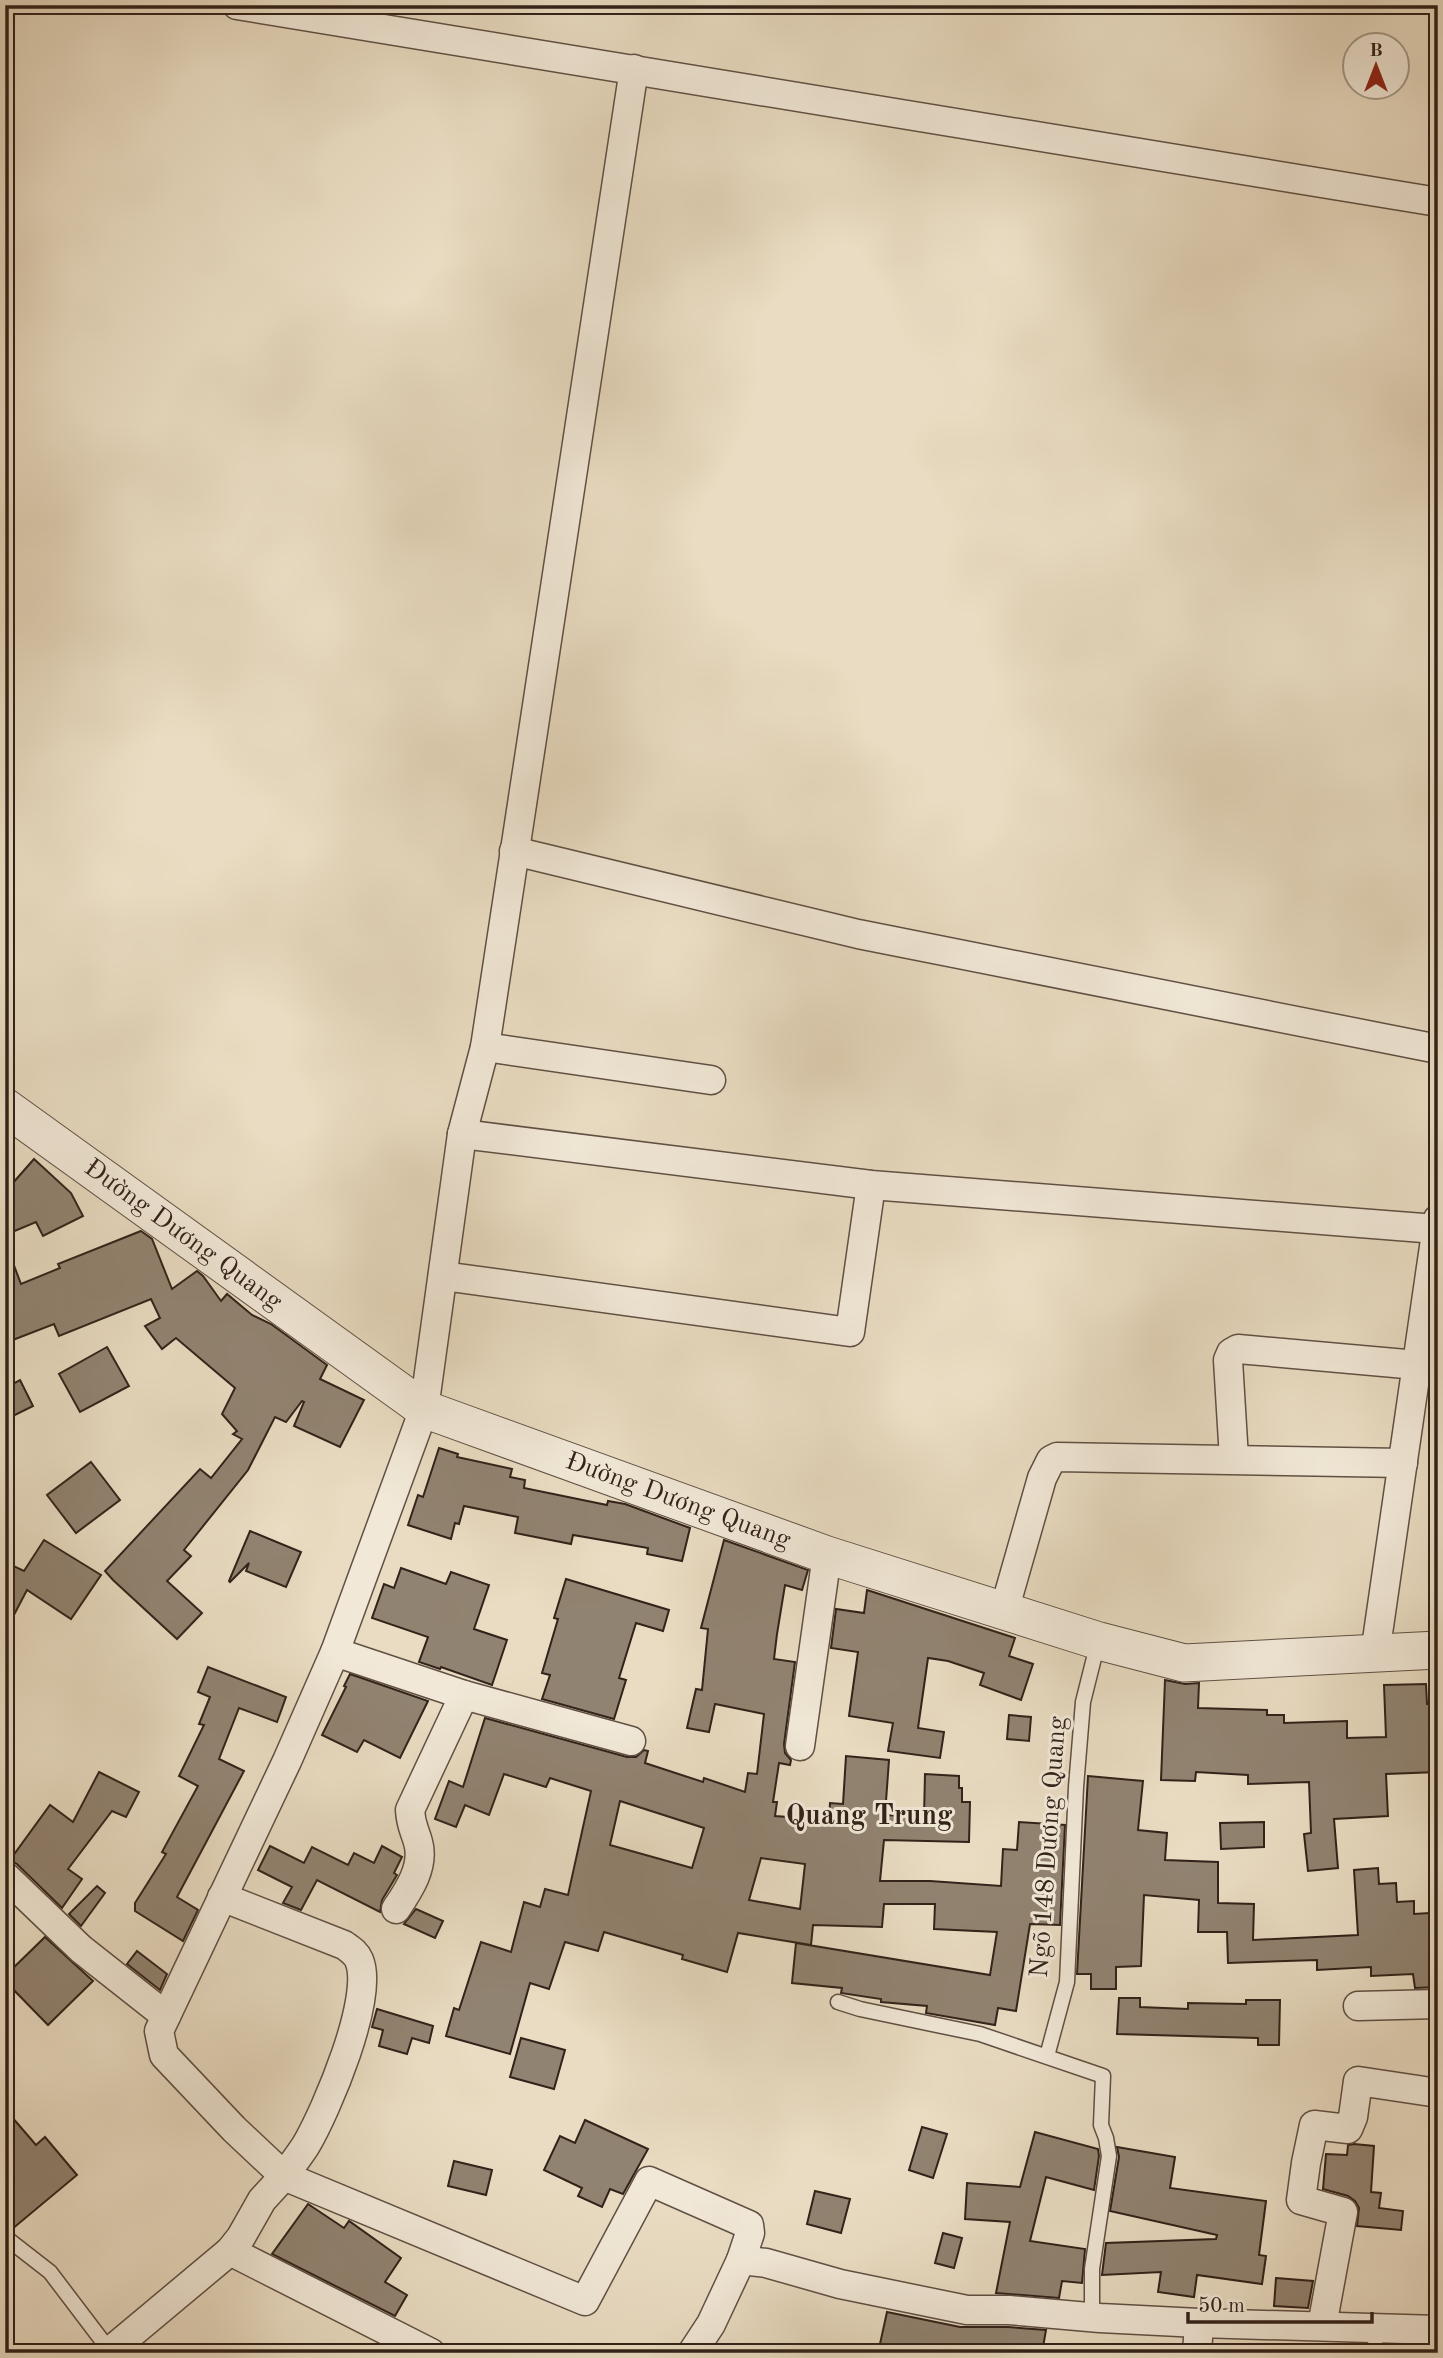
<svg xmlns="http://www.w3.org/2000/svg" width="1443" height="2358" font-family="'Old Standard TT',serif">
	<rect width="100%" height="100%" fill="#e9dcc2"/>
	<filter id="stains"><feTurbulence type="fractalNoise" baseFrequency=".00286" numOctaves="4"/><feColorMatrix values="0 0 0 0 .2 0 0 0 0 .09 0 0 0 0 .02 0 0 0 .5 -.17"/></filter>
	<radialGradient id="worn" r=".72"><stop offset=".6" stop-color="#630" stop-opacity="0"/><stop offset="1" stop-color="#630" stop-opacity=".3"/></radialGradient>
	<g fill="#918371" stroke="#32221a" stroke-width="2" fill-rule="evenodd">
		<polygon points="34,1159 71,1193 83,1216 43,1236 36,1222 5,1235 5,1192"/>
		<polygon points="141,1231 152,1239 172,1289 197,1271 203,1276 221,1301 227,1294 252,1315 271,1324 327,1365 320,1379 364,1400 340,1447 294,1426 304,1402 302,1401 286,1422 275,1417 248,1470 184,1550 191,1556 167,1581 202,1613 177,1639 113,1580 105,1571 200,1469 211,1478 242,1439 233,1434 237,1431 222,1414 235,1388 176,1338 162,1349 145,1326 160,1318 151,1299 59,1336 54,1324 5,1343 5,1247 7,1247 21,1284 60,1268 58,1264"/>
		<polygon points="107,1347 129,1386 80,1412 59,1374"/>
		<polygon points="20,1380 33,1406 5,1420 5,1388"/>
		<polygon points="439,1448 458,1454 457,1457 512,1469 510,1477 525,1480 524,1488 607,1505 608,1501 625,1504 690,1528 682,1561 647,1554 648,1548 573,1535 571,1544 515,1533 518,1517 464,1506 459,1524 455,1523 451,1539 408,1525 418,1495 423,1497"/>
		<polygon points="91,1462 120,1500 76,1533 47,1495"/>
		<polygon points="250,1531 301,1552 286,1587 246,1571 249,1563 230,1582 229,1581"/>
		<polygon points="44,1540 101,1575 71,1619 27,1590 5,1632 5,1562 24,1571"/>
		<path d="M 724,1540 L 808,1570 L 802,1590 L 785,1585 L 777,1634 L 774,1659 L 795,1662 L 784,1744 L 785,1753 L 791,1760 L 790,1765 L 779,1763 L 773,1802 L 777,1802 L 775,1816 L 829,1820 L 830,1803 L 843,1804 L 846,1756 L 889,1760 L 885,1815 L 924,1817 L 925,1774 L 959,1776 L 959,1788 L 962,1788 L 962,1802 L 970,1802 L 969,1842 L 884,1840 L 880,1881 L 930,1881 L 1001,1886 L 1003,1849 L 1017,1850 L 1019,1822 L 1065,1825 L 1060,1925 L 1030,1924 L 1016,2011 L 998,2008 L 995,2025 L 926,2013 L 927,2006 L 881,2002 L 881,1999 L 841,1993 L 842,1988 L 792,1983 L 796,1943 L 990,1975 L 997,1932 L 934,1929 L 935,1904 L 884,1904 L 882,1927 L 813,1925 L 811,1945 L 738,1933 L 727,1972 L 682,1959 L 683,1955 L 604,1932 L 598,1951 L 565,1942 L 549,1989 L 530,1983 L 510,2054 L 446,2036 L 454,2008 L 459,2010 L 481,1942 L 511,1952 L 524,1902 L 540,1907 L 545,1889 L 568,1895 L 591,1791 L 550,1778 L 546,1787 L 504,1774 L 489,1815 L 465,1805 L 456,1827 L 435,1819 L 449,1781 L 463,1787 L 485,1718 L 627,1757 L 636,1757 L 644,1750 L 648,1751 L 645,1763 L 703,1782 L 704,1778 L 745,1792 L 748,1773 L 757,1774 L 764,1714 L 715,1704 L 709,1732 L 687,1728 L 696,1689 L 702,1690 L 708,1629 L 701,1628 ZM 620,1801 L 704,1828 L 692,1868 L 610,1845 ZM 761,1858 L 805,1864 L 800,1909 L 749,1900 Z"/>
		<polygon points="401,1568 446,1584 451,1572 489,1585 474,1629 507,1640 492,1685 441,1667 440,1669 419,1662 428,1637 372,1618 384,1584 394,1588"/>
		<polygon points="566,1579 669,1610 663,1631 636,1623 619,1678 626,1680 614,1719 542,1699 550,1675 542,1673 558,1619 554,1618"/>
		<polygon points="867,1590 1015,1638 1009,1656 1033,1664 1021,1700 980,1685 984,1673 948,1661 928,1658 918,1728 944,1732 940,1758 888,1751 893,1723 849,1716 858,1652 831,1648 836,1609 864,1613"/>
		<polygon points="208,1667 286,1697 277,1722 239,1708 219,1759 244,1771 177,1897 198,1910 183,1941 135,1911 135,1903 166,1854 162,1852 198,1786 179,1776 204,1725 199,1724 210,1697 198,1692"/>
		<polygon points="350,1674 428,1701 400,1758 364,1740 357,1752 322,1735 346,1687 344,1686"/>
		<polygon points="1165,1680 1185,1684 1199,1683 1198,1708 1267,1710 1267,1715 1284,1715 1284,1723 1347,1721 1347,1738 1386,1737 1384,1685 1426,1684 1427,1704 1438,1703 1438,1772 1386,1774 1388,1816 1334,1819 1338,1868 1308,1871 1304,1834 1311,1833 1309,1782 1248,1784 1248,1775 1196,1772 1195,1781 1161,1780"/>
		<polygon points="1009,1715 1031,1717 1029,1741 1007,1739"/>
		<polygon points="99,1772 139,1792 126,1817 112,1811 68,1869 82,1879 62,1908 17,1864 10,1860 50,1805 73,1822"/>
		<polygon points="1088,1776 1143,1781 1138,1830 1167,1833 1165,1860 1218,1862 1218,1903 1254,1904 1253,1940 1358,1935 1354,1870 1378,1868 1379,1884 1396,1883 1397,1902 1414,1901 1414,1914 1429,1913 1430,1946 1435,1945 1438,1987 1415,1988 1413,1974 1371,1976 1371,1967 1317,1970 1317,1960 1228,1963 1227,1932 1198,1932 1199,1900 1144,1895 1141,1966 1116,1967 1116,1989 1091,1989 1091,1974 1077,1974"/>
		<polygon points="1264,1822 1264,1847 1221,1849 1220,1823"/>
		<polygon points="270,1846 304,1863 312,1847 348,1865 354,1853 374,1863 382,1846 402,1857 394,1873 397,1875 382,1900 380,1912 317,1880 301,1910 283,1903 292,1887 258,1870"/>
		<polygon points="97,1886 105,1893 81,1926 69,1914"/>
		<polygon points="416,1909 443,1921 435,1938 404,1924"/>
		<polygon points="45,1937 93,1981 48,2025 5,1981 5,1976"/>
		<polygon points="137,1951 167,1974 160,1990 127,1964"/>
		<polygon points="1119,1998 1140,1998 1140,2007 1188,2009 1188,2003 1246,2004 1246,2000 1280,2000 1279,2045 1258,2045 1258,2038 1117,2034"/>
		<polygon points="377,2009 433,2026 429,2043 412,2038 407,2054 379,2046 383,2030 372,2027"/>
		<polygon points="521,2038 565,2050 554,2089 510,2077"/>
		<polygon points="5,2109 36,2145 45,2137 77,2175 11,2230 5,2228"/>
		<polygon points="585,2120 648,2149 623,2194 610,2189 602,2207 578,2196 582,2188 544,2170 560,2136 575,2143"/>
		<polygon points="922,2127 947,2134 933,2178 909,2170"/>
		<polygon points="1035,2132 1098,2149 1099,2156 1094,2190 1046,2177 1030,2241 1085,2249 1082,2283 1062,2281 1059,2298 996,2293 1010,2222 965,2219 967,2183 1020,2187"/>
		<polygon points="1354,2144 1374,2146 1371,2192 1381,2193 1379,2208 1403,2211 1401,2230 1357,2226 1359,2208 1355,2201 1348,2196 1323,2189 1326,2154 1347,2155 1348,2145"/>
		<polygon points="1117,2147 1175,2157 1170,2188 1266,2201 1259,2255 1266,2256 1262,2284 1197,2275 1194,2297 1158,2292 1161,2272 1102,2275 1106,2243 1216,2239 1217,2235 1110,2211 1119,2157"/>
		<polygon points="454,2161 492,2170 486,2195 448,2186"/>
		<polygon points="815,2191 850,2199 841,2233 807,2224"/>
		<polygon points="308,2204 344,2228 349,2221 401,2258 385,2282 407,2295 395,2316 272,2254"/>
		<polygon points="943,2233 962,2238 954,2268 935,2263"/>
		<polygon points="1276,2278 1313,2281 1308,2308 1274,2306"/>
		<polygon points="887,2312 960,2327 1008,2327 1046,2330 1042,2353 878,2353"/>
	</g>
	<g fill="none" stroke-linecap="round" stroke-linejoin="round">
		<defs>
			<g id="service">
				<polyline points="838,2002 860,2009 980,2034 1103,2076 1101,2125 1106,2138 1109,2156 1092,2269 1092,2318"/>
				<polyline points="1047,2056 1067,1982 1076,1787 1083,1702 1098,1642"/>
				<polyline points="5,2237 50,2272 110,2351"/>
				<polyline points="1374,2353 1377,2328"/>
			</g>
			<g id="minor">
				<polyline points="237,5 1438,202"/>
				<polyline points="514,851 858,934 1438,1049"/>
				<polyline points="485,1047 711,1080"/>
				<polyline points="462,1134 871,1185 1436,1229"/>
				<polyline points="443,1276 850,1332 871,1185"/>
				<polyline points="1234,1459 1228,1360 1231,1353 1238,1349 1417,1365"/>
				<polyline points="1004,1611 1042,1478 1051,1460 1057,1457 1403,1463"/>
				<polyline points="335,1652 464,1695 631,1741"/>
				<polyline points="1375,1654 1438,1219"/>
				<polyline points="800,1746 827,1555"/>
				<polyline points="5,1876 81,1949 166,2016"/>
				<path d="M 222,1897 L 344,1945 C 351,1950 356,1953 359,1960 C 375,1997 326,2111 306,2145 C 299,2156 291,2166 284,2176 L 585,2301 L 649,2181 L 749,2225 L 750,2233 L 741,2260"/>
				<path d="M 396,1909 C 409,1890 425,1866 418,1842 C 414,1828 411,1826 410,1810 L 464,1695"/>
				<polyline points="1358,2006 1438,2004"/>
				<polyline points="1322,2326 1343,2212 1301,2200 1306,2163 1314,2125 1348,2129 1353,2117 1358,2081 1438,2093"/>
				<polyline points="108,2353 230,2251"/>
				<polyline points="431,2353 230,2251 241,2237 262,2200 284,2176 234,2129 164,2055 159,2031 287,1761 335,1652 424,1409 462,1134 485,1047 634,69"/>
				<polyline points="692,2353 711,2324 741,2260 766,2263 840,2284 967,2310 1009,2310 1100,2318 1199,2323"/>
				<polyline points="1197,2353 1199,2323 1438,2330"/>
			</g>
			<polyline id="tertiary" points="5,1107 424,1409 827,1555 1099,1641 1184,1663 1438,1650"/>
		</defs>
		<use href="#service" stroke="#605044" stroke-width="17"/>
		<use href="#minor" stroke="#605044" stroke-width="31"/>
		<use href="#tertiary" stroke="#605044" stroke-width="39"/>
		<use href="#service" stroke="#f1e8d7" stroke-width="14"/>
		<use href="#minor" stroke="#f1e8d7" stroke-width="28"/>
		<use href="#tertiary" stroke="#f1e8d7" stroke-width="37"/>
	</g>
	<g text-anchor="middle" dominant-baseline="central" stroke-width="6" stroke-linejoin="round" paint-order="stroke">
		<g font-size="26" fill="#32221a" stroke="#f1e8d7">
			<text transform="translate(183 1235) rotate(36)">Đường Dương Quang</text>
			<text transform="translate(678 1501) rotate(20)">Đường Dương Quang</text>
			<text transform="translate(1049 1847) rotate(-86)">Ngõ 148 Dương Quang</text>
		</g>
		<g font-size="28" font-weight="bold" fill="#32221a" stroke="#f1e8d7">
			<text x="869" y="1817">Quang Trung</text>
		</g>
	</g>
	<rect width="1443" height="2358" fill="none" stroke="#e9dcc2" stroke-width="28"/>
	<rect x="7" y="7" width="1429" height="2344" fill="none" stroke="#32221a" stroke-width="3.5"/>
	<rect x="14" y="14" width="1415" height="2330" fill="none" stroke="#32221a" stroke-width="2"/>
	<g transform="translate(1376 66)"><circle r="33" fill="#f1e8d7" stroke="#a5998b" stroke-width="2"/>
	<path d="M0-5L12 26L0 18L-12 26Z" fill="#8f2418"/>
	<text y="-10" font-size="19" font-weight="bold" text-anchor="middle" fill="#32221a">B</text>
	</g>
	<path d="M1188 2312v10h184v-10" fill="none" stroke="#32221a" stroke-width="3.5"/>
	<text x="1198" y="2312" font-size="21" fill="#32221a" stroke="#f1e8d7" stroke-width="5" paint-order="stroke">50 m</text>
	<rect width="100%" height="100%" filter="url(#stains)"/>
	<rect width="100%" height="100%" fill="url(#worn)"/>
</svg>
